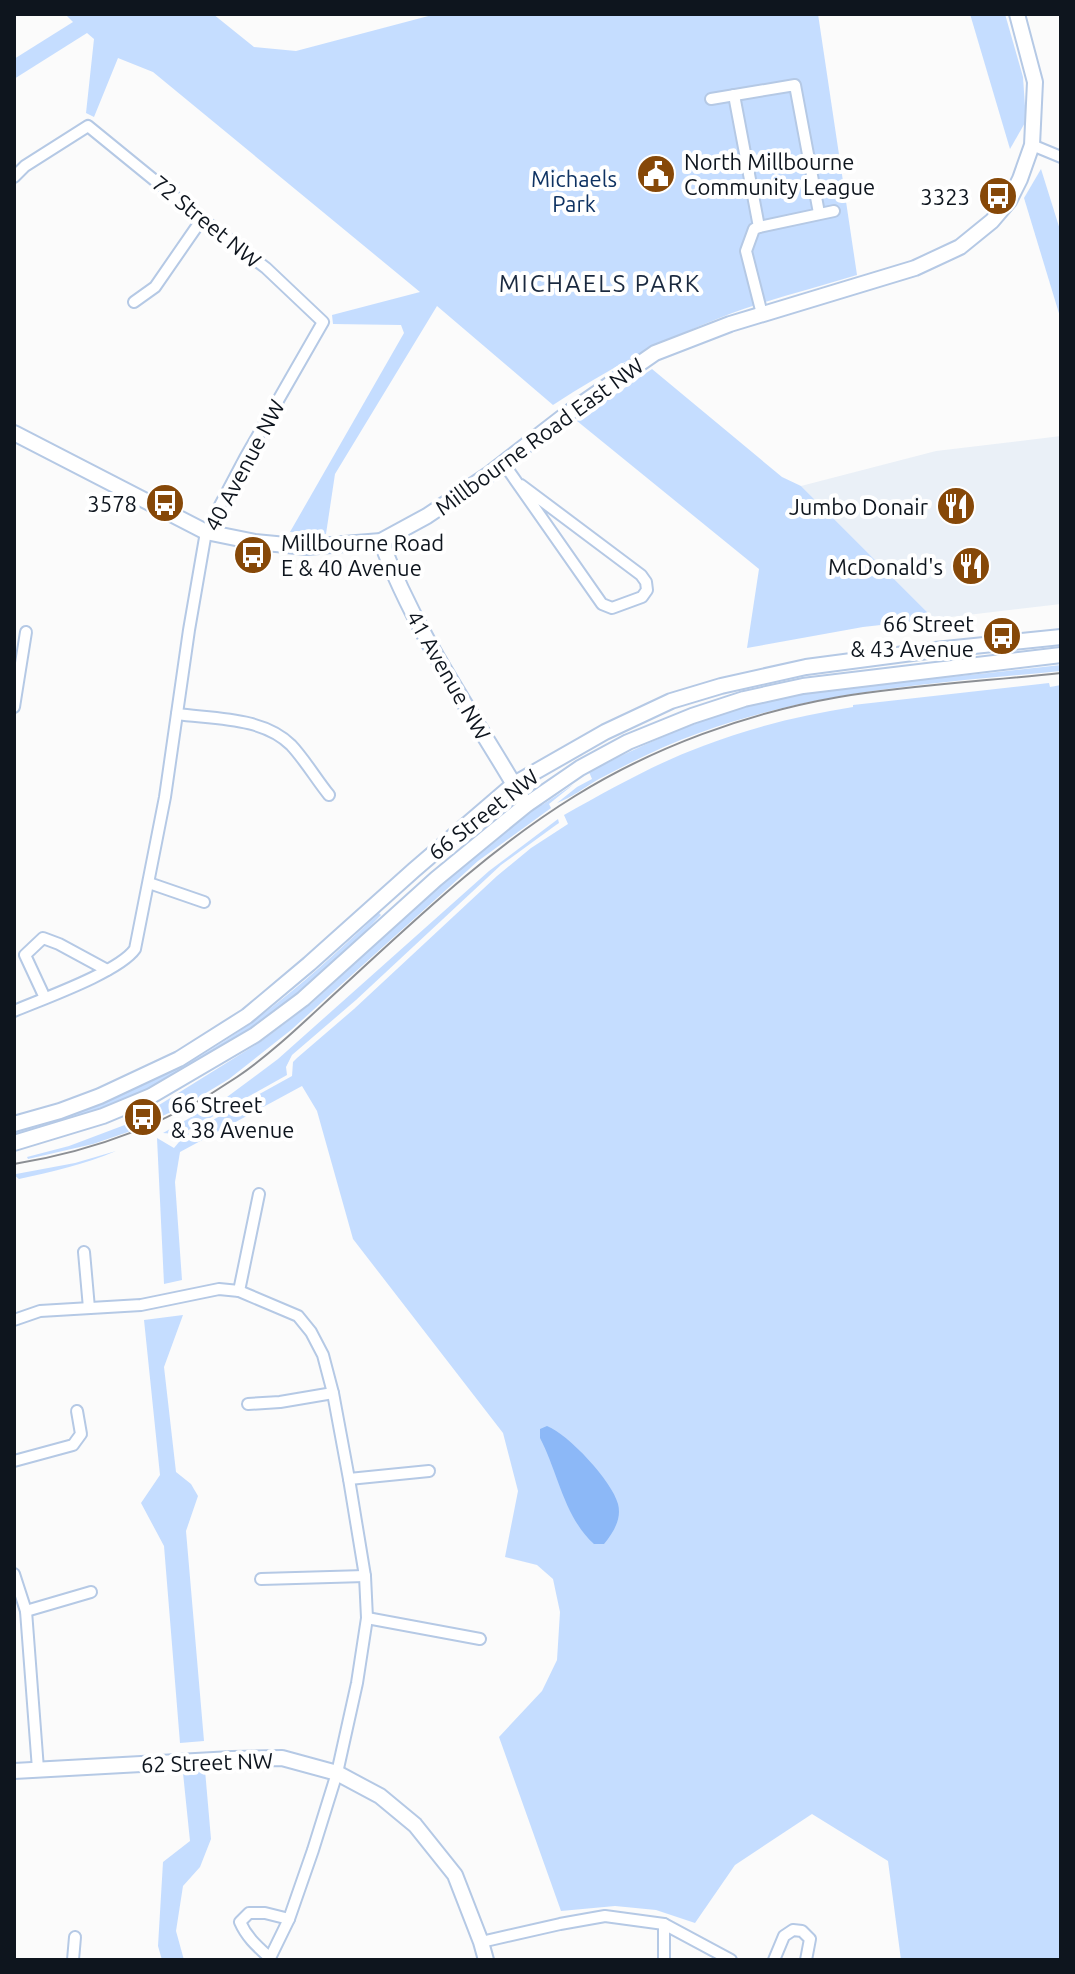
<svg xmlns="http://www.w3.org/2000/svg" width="1075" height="1974" font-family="Ubuntu,sans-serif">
	<rect width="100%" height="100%" fill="#fbfbfb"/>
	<polygon fill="#eaf0f7" points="1061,436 1061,604 934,619 801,486 936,451"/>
	<g fill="#c5ddff">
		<path d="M 65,14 L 213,14 L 254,47 L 296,51 L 436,14 L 818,14 L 857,275 C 812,289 765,300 722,317 C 662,340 607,370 553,405 L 437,306 L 335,474 L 326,534 L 290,532 L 404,333 L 401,325 L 333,324 L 332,315 L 420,292 L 153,72 L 118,58 L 94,117 L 86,113 L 94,39 L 87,33 L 14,79 L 14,59 L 73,22 Z"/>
		<polygon points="970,14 1005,14 1023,77 1026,121 1010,149"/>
		<polygon points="1041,169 1061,233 1061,320 1024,198"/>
		<polygon points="652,369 782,477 801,486 934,619 863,627 747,648 759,569 577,421"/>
		<path d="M 1061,665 L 1061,671 C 938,683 816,690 699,733 C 665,745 631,762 599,779 C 585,787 571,798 557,803 L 577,787 L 592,779 L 589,772 C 647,742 706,716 770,701 C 816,690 863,686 909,681 C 960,676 1010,671 1061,665 Z"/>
		<path d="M 1049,683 L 1050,687 L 1061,685 L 1061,1960 L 901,1960 L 888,1861 L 812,1814 L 735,1865 L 695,1923 L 656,1910 L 615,1906 L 561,1911 L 499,1737 L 542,1691 L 557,1660 L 560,1612 L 553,1579 L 537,1565 L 505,1557 L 518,1491 L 503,1433 L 353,1239 L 317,1111 L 302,1086 L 180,1152 L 175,1182 L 182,1280 L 164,1284 L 157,1138 L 174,1148 L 184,1136 L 292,1076 L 293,1062 L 297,1058 L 354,1009 L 497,876 L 531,848 L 568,824 L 564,815 C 609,790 654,764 703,746 C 752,727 802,715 853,707 L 853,705 Z"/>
		<polygon points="574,784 549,804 551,808 478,861 291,1030 229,1079 186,1105 128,1132 93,1144 28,1159 27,1157 69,1146 130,1123 132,1127 145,1120 143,1115 263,1040 312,1003 485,844 488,847 497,840 494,837 540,803 542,805"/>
		<polygon points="558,819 559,823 556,825 501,865 356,1000 292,1055 286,1067 287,1075 185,1132 176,1134 163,1133 227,1097 278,1059 489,871"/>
		<path d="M 379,913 L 381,915 C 307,993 219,1060 119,1102 C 85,1116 49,1126 14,1136 L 14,1131 C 93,1109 170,1079 238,1032 C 289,997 334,955 379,913 Z"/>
		<path d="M 116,1151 C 85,1164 52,1172 19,1179 L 14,1175 L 14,1173 L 16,1174 L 75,1163 Z"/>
		<polygon points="183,1315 164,1367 176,1472 191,1484 198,1496 186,1531 204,1741 180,1743 164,1546 141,1503 160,1475 144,1320"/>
		<polygon points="205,1770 211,1839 200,1867 183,1886 176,1931 184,1960 162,1960 158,1946 163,1862 190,1841 183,1773"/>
	</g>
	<path fill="#8cb8f7" d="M 547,1426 C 568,1434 612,1481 618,1504 C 622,1519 613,1533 604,1544 L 594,1544 C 564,1517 558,1472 540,1438 L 540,1429 Z"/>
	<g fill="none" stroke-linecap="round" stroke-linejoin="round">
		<defs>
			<g id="street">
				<polyline points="734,95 759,227"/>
				<polyline points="711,99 795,85 819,213"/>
				<polyline points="1032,145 1061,157"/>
				<path d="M 14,177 L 25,166 L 88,126 L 202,219 L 266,268 L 323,322 L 245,458 L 206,532 L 189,630 L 165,797 L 135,949 C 119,972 42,999 14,1011"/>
				<polyline points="134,302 155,287 202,219"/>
				<polyline points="762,314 746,251 754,229 759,227 834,211"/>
				<polyline points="504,464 602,604 612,608 642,597 647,590 646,582 641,575 521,485"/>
				<polyline points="14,707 26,632"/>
				<path d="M 177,714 C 214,719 263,717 291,745 C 305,760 316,779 329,795"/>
				<polyline points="149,883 204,902"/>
				<polyline points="45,998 25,955 43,938 59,944 107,970"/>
				<polyline points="84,1252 89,1308"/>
				<polyline points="239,1291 259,1194"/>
				<polyline points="14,1320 40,1311 141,1305 219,1289 239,1291 298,1316 311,1332 323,1355 333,1393 349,1479 365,1576 367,1618 357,1683 337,1773 313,1850 289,1919 269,1960"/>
				<polyline points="248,1404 280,1402 333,1393"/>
				<polyline points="14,1461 73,1445 81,1434 77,1411"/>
				<polyline points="349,1479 429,1471"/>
				<polyline points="14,1574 26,1611 38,1769"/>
				<polyline points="261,1579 365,1576"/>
				<polyline points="26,1611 91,1592"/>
				<polyline points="367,1618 480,1639"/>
				<polyline points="664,1924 664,1960"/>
				<polyline points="481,1942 560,1924 605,1916 664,1924 731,1960"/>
				<path d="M 270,1958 C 258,1947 247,1938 240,1922 L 249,1913 L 265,1913 L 289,1919"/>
				<polyline points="73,1960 75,1937"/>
				<polyline points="774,1960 784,1936 793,1930 802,1931 810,1939 806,1960"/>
			</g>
			<g id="secondary">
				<polyline points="14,433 206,532 255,542 307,547 381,541 427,516 488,475 564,416 655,353 730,324 915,268 960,247 992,221 1009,201 1020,179 1032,145 1035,82 1017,14"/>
				<path d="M 381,541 C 416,636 476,718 526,805"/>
				<polyline points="14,1124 60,1111 100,1096 179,1059 247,1016 309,964 414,870 514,784 605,732 671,701 721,686 806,667 935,650 1061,637"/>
				<polyline points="14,1143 103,1116 151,1096 255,1035 303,999 436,879 526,805 580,768 628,742 692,716 744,699 803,686 1061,655"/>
				<polyline points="14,1771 232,1759 282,1758 337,1773 380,1796 415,1825 455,1875 481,1942 486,1960"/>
			</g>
		</defs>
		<use href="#street" stroke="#b5c9e5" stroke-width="14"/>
		<use href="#secondary" stroke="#b5c9e5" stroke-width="18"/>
		<use href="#street" stroke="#fff" stroke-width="10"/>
		<use href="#secondary" stroke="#fff" stroke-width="14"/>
		<path stroke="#8c8f94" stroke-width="2" d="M 14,1164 C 94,1151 170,1123 237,1077 C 275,1051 308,1018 342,987 C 416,919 489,849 575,796 C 654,747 747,713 839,697 C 912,685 987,681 1061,673"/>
	</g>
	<defs>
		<symbol id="civic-disc" viewBox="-11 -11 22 22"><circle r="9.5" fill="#864808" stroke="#fff"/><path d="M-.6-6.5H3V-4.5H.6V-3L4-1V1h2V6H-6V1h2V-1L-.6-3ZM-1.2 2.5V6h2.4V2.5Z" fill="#fff"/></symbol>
		<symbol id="bus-disc" viewBox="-11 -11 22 22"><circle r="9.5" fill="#864808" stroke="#fff"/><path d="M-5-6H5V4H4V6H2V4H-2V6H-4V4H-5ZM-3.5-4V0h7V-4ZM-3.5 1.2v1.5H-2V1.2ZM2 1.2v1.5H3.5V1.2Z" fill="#fff"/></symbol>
		<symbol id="restaurant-disc" viewBox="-11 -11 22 22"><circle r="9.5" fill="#864808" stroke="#fff"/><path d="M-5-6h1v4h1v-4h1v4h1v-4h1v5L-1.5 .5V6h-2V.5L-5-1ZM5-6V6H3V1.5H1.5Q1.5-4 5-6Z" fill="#fff"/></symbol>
	</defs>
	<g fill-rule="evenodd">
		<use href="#civic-disc" x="634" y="152" width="44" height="44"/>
		<use href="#bus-disc" x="976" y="174" width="44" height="44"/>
		<use href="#bus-disc" x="143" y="481" width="44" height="44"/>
		<use href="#restaurant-disc" x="934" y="484" width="44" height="44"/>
		<use href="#bus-disc" x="231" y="533" width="44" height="44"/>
		<use href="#restaurant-disc" x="949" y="544" width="44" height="44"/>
		<use href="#bus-disc" x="980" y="614" width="44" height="44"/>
		<use href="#bus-disc" x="121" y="1095" width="44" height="44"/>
	</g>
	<g text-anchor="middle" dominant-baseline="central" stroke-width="8" stroke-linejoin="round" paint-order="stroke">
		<g font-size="22" fill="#0e151e" stroke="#fff" text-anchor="end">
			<text x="684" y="161" text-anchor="start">North Millbourne<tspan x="684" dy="25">Community League</tspan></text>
			<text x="970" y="196">3323</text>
			<text x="137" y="503">3578</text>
			<text x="928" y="506">Jumbo Donair</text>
			<text x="281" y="542" text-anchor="start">Millbourne Road<tspan x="281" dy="25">E &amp; 40 Avenue</tspan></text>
			<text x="943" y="566">McDonald's</text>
			<text x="974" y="623">66 Street<tspan x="974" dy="25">&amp; 43 Avenue</tspan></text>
			<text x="171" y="1104" text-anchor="start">66 Street<tspan x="171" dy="25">&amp; 38 Avenue</tspan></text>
		</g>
		<g font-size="22" fill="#0e3262" stroke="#fff">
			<text x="574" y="178">Michaels<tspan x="574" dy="25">Park</tspan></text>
		</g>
		<g font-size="22" fill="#0e151e" stroke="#fff">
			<text transform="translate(207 221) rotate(39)">72 Street NW</text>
			<text transform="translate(539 436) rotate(-36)">Millbourne Road East NW</text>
			<text transform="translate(244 465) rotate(-62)">40 Avenue NW</text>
			<text transform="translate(449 675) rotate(60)">41 Avenue NW</text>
			<text transform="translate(483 814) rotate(-38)">66 Street NW</text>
			<text transform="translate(207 1762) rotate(-2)">62 Street NW</text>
		</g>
		<g font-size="24" letter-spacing="2" fill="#1a293f" stroke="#fff">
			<text x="600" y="283">MICHAELS PARK</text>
		</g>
	</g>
	<rect width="1075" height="1974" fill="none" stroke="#0e151e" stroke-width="32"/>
</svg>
